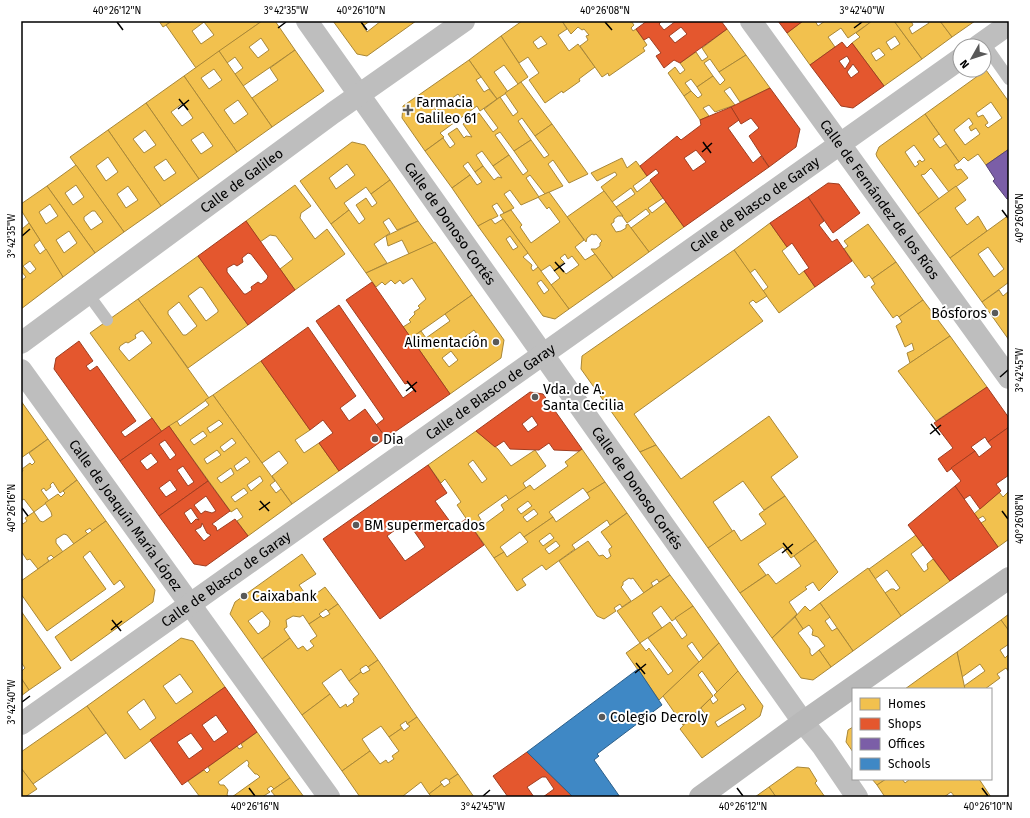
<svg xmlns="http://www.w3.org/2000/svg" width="1030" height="818" font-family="'Fira Sans',sans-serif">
	<rect width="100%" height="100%" fill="#fff"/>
	<g fill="#f2c14e" stroke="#a98737" fill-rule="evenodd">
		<polygon points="159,21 172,21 163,27"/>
		<path d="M 172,21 L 262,21 L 196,68 L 166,25 ZM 204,22 L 214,35 L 201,44 L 192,31 Z"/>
		<path d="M 262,21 L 275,21 L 295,50 L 243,86 L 235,74 L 243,68 L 235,57 L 227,63 L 219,51 ZM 261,38 L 269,50 L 258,58 L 249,47 Z"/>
		<polygon points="333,21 370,21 363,26 367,32 381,21 416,21 367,56 357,54"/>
		<path d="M 522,21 L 562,21 L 567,29 L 558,35 L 569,51 L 578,44 L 595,67 L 579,79 L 580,81 L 563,93 L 562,91 L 545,103 L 529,80 L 539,73 L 528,57 L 519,63 L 501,36 ZM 541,36 L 547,44 L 538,49 L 533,42 Z"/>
		<polygon points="562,21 631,21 634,25 631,28 633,31 636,29 647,45 643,48 645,51 609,76 608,73 602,77 580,46 588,40 586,36 589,35 584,29 582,30 578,27 571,34"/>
		<polygon points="803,21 815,21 818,26 825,21 871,22 848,38 841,28 828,37 835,47 810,65 787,33"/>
		<path d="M 872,21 L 894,21 L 922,59 L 884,86 L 852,43 L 860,37 L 856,33 ZM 895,36 L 900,44 L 891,50 L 886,42 ZM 879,48 L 885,55 L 876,61 L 871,53 Z"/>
		<polygon points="894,21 911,21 913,25 909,28 912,34 929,23 928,21 940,21 952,37 922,59"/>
		<polygon points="940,21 975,21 952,37"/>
		<polygon points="727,29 746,55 719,72 710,59 704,63 713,76 697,87 691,79 685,83 691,91 684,96 668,73 675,67 680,74 685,70 680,63 696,52 702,61 708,57 702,48"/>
		<polygon points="501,36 528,77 518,84 504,65 494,72 508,92 497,99 469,60"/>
		<polygon points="295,50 324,91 272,127 252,98 278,80 270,68"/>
		<path d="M 219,51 L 272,127 L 237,152 L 184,76 ZM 214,69 L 222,80 L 209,89 L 201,78 ZM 238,100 L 248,114 L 234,124 L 224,110 Z"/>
		<polygon points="746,55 770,88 740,102 730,87 724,91 735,105 715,112 709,105 703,108 709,116 700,120 684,96 691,91 698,98 702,95 697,87 713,76 720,85 725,80 719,72"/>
		<path d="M 469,60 L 481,77 L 476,80 L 484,92 L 489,89 L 497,99 L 480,111 L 477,106 L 440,133 L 444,137 L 425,151 L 402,118 L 403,106 ZM 458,94 L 462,99 L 452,106 L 448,101 ZM 437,108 L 441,114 L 432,121 L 428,116 Z"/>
		<path d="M 986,70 L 1009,102 L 1009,149 L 986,165 L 978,154 L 968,161 L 964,157 L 959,162 L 925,114 ZM 991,102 L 1002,118 L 988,128 L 985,125 L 988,123 L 987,121 L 983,115 L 978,117 L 976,113 ZM 969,118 L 973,124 L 969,127 L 971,131 L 976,128 L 980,134 L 965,145 L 954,130 Z"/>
		<path d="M 184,76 L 237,152 L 199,179 L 146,103 ZM 183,103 L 193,118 L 182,126 L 171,112 ZM 203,132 L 213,146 L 201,154 L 191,140 Z"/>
		<polygon points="521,82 552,124 535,136 522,118 518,121 531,140 514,151 500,132 495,135 509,155 493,166 482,151 476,155 483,166 475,172 468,162 463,166 470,175 452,188 425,151 443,138 450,148 455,144 448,134 457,128 464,138 466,136 472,137 463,124 479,113 493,132 498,128 484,109 500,97 513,116 518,112 505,93"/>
		<path d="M 146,103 L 199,179 L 161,206 L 108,130 ZM 145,130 L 156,145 L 144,153 L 133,139 ZM 166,159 L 176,173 L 164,181 L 154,167 Z"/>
		<path d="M 925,114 L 939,134 L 933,139 L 940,148 L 946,144 L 959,162 L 954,165 L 957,170 L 961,169 L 968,178 L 949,192 L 931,168 L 925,174 L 921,175 L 939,199 L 918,214 L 877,157 L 876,154 L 879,147 ZM 914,145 L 925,160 L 922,162 L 920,160 L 917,162 L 919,164 L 915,167 L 905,152 Z"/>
		<polygon points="552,124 588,174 569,183 553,160 548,164 563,186 545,194 530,175 526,178 539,197 521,205 510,190 504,194 514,208 504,213 497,203 492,206 498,216 478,226 452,188 470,175 477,185 482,182 475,172 483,166 494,180 498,177 502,178 493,166 509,155 523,175 528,171 514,151 531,140 544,158 549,155 535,136"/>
		<path d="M 108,130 L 161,206 L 124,232 L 70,157 ZM 108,157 L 118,172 L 106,181 L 96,166 ZM 128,186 L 138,200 L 126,208 L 117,194 Z"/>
		<path d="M 352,142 L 365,145 L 390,180 L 371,194 L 366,187 L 344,203 L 349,210 L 331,224 L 300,181 ZM 347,164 L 355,175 L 336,189 L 329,178 Z"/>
		<polygon points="622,158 627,168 636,161 647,176 633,186 637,192 651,181 663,198 648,208 652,213 666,202 684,227 649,252 631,228 650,214 646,209 627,223 616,207 635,194 631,188 612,202 601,187 617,175 615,172 597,181 591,173"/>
		<path d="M 76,165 L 124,232 L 95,253 L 47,186 ZM 76,185 L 84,197 L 73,205 L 65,193 ZM 92,211 L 95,211 L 103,222 L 91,230 L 84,220 L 84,217 Z"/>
		<polygon points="390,180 418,221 397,230 389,218 383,222 390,233 374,244 387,263 366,273 331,224 349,210 359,224 365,219 356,205 366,198 372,207 377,203 371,194"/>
		<polygon points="295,185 311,206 301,213 300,218 315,239 327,229 345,254 295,290 280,269 293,259 276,236 270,235 260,242 246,221"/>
		<path d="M 47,186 L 95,253 L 63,277 L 21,210 L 21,204 ZM 50,204 L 58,216 L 46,224 L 39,212 ZM 69,231 L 77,243 L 64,253 L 56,240 Z"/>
		<polygon points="956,186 966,200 955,208 967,225 978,216 987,231 950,258 918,214"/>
		<polygon points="604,191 623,216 618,216 614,219 614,222 611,224 616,232 621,231 626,228 626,225 628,224 649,252 613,278 591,249 596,249 600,246 600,243 602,241 596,234 594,235 592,234 587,238 586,242 567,217"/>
		<path d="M 549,192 L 584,240 L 575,247 L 585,260 L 595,254 L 613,278 L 569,309 L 551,285 L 560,278 L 550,265 L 541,271 L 500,215 L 511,210 L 522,225 L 520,227 L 531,243 L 560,222 L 549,207 L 547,209 L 538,197 ZM 565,254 L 568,259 L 572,256 L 579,265 L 566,274 L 559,266 L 564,262 L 560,258 Z"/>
		<path d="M 1009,215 L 1009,282 L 982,302 L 950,258 ZM 988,247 L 1004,269 L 994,277 L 978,254 Z"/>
		<path d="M 491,219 L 495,224 L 503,219 L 528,253 L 523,257 L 532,265 L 531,268 L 533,271 L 538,267 L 569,309 L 555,319 L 543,316 L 478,226 ZM 510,236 L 518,247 L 513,250 L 506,239 ZM 541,280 L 549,290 L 544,294 L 537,283 Z"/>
		<polygon points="418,221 434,243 409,254 402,240 388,246 386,236"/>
		<path d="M 29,223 L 40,240 L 34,245 L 40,254 L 46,249 L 63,277 L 21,309 L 21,281 L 26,277 L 21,271 L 21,228 L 22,229 ZM 30,261 L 36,269 L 30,274 L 23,266 Z"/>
		<polygon points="770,223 787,247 782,251 799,275 804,271 815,287 779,313 763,291 768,287 755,269 750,273 734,250"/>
		<polygon points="868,224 896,262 872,279 869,275 865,278 844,249 848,246 844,241"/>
		<polygon points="435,242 472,295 411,338 403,327 411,322 409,320 415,314 414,312 420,308 418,306 426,299 412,278 403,284 400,280 395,284 391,280 385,285 382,282 376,287 366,273"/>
		<polygon points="734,250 767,296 756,303 753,300 749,303 763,321 634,414 656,445 640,452 581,369 582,356"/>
		<path d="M 198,256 L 248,325 L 188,368 L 138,299 ZM 200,287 L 203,288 L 218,310 L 218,312 L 206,321 L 188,296 ZM 179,302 L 197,326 L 186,335 L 183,335 L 168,314 L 168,311 Z"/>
		<polygon points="896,262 923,300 899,317 897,315 893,318 871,287 875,284 872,279"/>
		<polygon points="999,290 1003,296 1009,291 1009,340 982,302"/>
		<path d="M 472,295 L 504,340 L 501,358 L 450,394 L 411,338 L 421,331 L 426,338 L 450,321 L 445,314 ZM 474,330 L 481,340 L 471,346 L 465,337 ZM 451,351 L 458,360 L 449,367 L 442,358 Z"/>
		<path d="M 138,299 L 209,398 L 162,432 L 90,333 ZM 141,331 L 143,331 L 152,343 L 129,361 L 119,349 L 120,346 L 126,342 L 128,343 L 136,338 L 135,335 Z"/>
		<polygon points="923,300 950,336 910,363 907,353 914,350 912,343 905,347 896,326 902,322 899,317"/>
		<polygon points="950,336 987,387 936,421 898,371"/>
		<polygon points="261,361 310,430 295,440 304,453 319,443 339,471 292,504 272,476 288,463 279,451 262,463 213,395"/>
		<path d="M 213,395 L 275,481 L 270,485 L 276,493 L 281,489 L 292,504 L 248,536 L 237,521 L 243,517 L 237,508 L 231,512 L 169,426 L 177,421 L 180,426 L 209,405 L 205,400 ZM 219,420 L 223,424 L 210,433 L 207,428 ZM 203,431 L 207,436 L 194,445 L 190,440 ZM 232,438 L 236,443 L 224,452 L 220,447 ZM 217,450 L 221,455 L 207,464 L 204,459 ZM 246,457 L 250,462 L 237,471 L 234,466 ZM 231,468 L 234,474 L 221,483 L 217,478 ZM 260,476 L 263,481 L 251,491 L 247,485 ZM 244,488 L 248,493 L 235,502 L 231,497 Z"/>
		<polygon points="21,401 48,439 21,458 22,446"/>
		<polygon points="769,416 798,457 771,477 785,496 764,510 743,481 713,502 733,532 708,548 640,452 656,445 681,479"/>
		<path d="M 476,431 L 498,449 L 511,466 L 535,450 L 546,466 L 523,483 L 526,488 L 509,500 L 506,495 L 478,515 L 481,520 L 472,527 L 457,505 L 461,502 L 445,479 L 441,483 L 428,465 ZM 473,460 L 487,479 L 482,483 L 468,464 Z"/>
		<polygon points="48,439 77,480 60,493 53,482 50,485 51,487 46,491 44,488 41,490 49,501 34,512 24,499 21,501 21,472 23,471 22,469 30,463 32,465 35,462 29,453"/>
		<path d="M 582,449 L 605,482 L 587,493 L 583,488 L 549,512 L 553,517 L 524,537 L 520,532 L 500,547 L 504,552 L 494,558 L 472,527 L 481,520 L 485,524 L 504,510 L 501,505 L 530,485 L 534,490 L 568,466 L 565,462 ZM 528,501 L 532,506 L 521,514 L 517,509 ZM 534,509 L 538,514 L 527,522 L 523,517 Z"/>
		<polygon points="77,480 106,521 92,531 90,528 85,531 88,534 74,544 67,535 64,534 56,539 56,543 63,552 54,558 51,555 47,558 49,561 38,569 30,559 27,560 21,551 21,521 23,524 27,521 25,518 34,512 40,521 43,522 52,516 51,512 45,503 58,494 61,497 65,493 63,491"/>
		<path d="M 605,482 L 627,513 L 610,525 L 607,520 L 572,545 L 575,549 L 546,570 L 542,565 L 522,579 L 526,585 L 517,591 L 494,558 L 504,552 L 507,557 L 528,542 L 524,537 L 553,517 L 556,522 L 590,498 L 587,493 ZM 550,533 L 554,538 L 543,546 L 539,541 ZM 556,541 L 560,546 L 549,554 L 545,549 Z"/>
		<polygon points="1009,491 1009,539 998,547 981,523 986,520 983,516 978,519 974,514 999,492 1003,497"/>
		<polygon points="785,496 816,540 791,558 783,547 758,564 766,575 740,593 708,548 734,530 741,541 766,524 759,514"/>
		<polygon points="627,513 670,575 659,582 657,579 651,583 653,586 644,593 633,578 631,579 629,578 623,582 623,585 621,587 631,601 622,607 620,604 614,608 616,611 604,619 597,616 559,561 588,541 599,556 603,555 607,559 611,556 609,551 609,549 612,547 601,532"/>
		<polygon points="106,521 155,590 153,602 71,661 55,637 125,587 120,580 114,585 90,551 83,557 106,589 47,631 21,594 21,581"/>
		<polygon points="916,535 923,545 911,554 924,572 928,569 927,564 933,559 950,581 901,616 885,593 891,589 894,589 896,591 900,588 887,570 875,579 869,569"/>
		<polygon points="816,540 838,572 819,591 813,582 805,587 807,589 789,602 797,614 772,638 740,593 768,574 776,584 801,566 794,556"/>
		<path d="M 302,554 L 316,574 L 299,585 L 309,599 L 325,587 L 338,604 L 328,611 L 326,609 L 319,614 L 321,616 L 309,624 L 303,615 L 300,617 L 293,616 L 286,620 L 287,627 L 284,629 L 290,638 L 262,659 L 230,614 L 235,602 ZM 262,611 L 270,621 L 269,626 L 258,634 L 248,621 Z"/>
		<polygon points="868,568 901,616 853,651 820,603"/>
		<polygon points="670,575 693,606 672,621 661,606 652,613 662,628 640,643 617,611"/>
		<polygon points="820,603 830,617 825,621 832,631 837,628 853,651 831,667 819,650 825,646 818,637 812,635 813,630 809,625 803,629 795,617 805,606 810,611"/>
		<polygon points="338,604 378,660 368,667 366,665 360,669 361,672 349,681 341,669 322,683 330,694 302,715 262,659 290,638 298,649 303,646 307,651 314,646 310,641 317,636 309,624 321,616 323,618 330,614 328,611"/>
		<polygon points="693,606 719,643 703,658 692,642 687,646 699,662 659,700 626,653 640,643 646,651 649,648 668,675 673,671 648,638 670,622 682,639 687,635 675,618"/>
		<polygon points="21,611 61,668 29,690 21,678 21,672 25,668 21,662"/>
		<polygon points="1009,614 1009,631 1001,620"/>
		<polygon points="795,617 803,629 798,633 810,649 810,653 812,656 819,650 831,667 813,680 801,678 772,638"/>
		<polygon points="1001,620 1009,631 1009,644 1000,650 1005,658 1009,654 1009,672 1006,668 997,674 1000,678 985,689 965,689 964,686 985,671 980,664 962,677 957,652"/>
		<path d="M 181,638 L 193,641 L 225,687 L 125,759 L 87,706 ZM 180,674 L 193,692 L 176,704 L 163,686 ZM 144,699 L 156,718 L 140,730 L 127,712 Z"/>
		<polygon points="719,643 738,671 717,692 702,671 698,675 713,696 683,725 663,696"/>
		<polygon points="957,652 965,689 905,689 923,676"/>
		<polygon points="378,660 417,717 407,724 406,721 400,725 402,728 389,737 381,726 362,739 370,751 342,771 302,715 330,694 340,708 346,704 347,707 354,702 353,699 359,694 349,681 361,672 363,674 370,670 368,667"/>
		<path d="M 738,671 L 763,706 L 760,716 L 702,758 L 680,729 L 696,712 L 701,719 L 706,716 L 701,708 L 710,699 L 713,704 L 718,700 L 714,695 ZM 743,704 L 746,709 L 718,727 L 715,722 Z"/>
		<polygon points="21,678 29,690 21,696"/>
		<polygon points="87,706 106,733 33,784 21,768 21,752"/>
		<polygon points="417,717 458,774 449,780 446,778 440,782 442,784 429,794 421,782 403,796 404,797 360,797 342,771 370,751 380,764 386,760 388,763 394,759 392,756 399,751 389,737 402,728 404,731 410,726 407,724"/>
		<polygon points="853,727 853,752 846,742 848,730"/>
		<polygon points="257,732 290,778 274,789 271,786 267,789 270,792 262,797 232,797 260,777 257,774 255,774 248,766 249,763 247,760 218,782 220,785 224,785 228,790 227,795 229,797 200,797 188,781 204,770 207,773 210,770 208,767 237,746 239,749 243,747 241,744"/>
		<polygon points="797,767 809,768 817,781 815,783 825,797 776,797 769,787"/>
		<polygon points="21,768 37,789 25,797 21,797"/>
		<polygon points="458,774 474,797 432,797 429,794 442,784 444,787 450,783 449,780"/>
		<polygon points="290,778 304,797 276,797 271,791"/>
		<polygon points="872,779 886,779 877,785"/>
		<polygon points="886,779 902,779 905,783 910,779 979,779 991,797 955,797 951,792 944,797 885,797 877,785"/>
		<polygon points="769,787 776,797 755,797"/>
	</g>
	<g fill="#e4572e" stroke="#a03d20" fill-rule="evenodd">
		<path d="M 647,21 L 662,21 L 659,24 L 664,30 L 676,21 L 721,21 L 727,29 L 680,63 L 674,60 L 664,68 L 656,56 L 661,53 L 649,37 L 644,40 L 636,29 ZM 681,27 L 687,34 L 675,43 L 669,36 Z"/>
		<polygon points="778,21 803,21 787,33"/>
		<path d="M 842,42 L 847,48 L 852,43 L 884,86 L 853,108 L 841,106 L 810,65 ZM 847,56 L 850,61 L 845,69 L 839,61 ZM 853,64 L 859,72 L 851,78 L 847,72 Z"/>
		<polygon points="770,88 800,129 796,147 769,167 749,136 759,128 751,118 741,124 731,107"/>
		<path d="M 731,107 L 739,120 L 728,128 L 753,163 L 761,156 L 769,167 L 684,227 L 650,180 L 659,173 L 656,169 L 647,176 L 640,166 L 677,136 L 681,140 L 701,125 L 700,120 ZM 696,150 L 706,162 L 693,171 L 684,158 Z"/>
		<polygon points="828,183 839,184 860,213 833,233 808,197"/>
		<polygon points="808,197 824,221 819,225 832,242 837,239 852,261 815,287 804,271 809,268 792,243 787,247 770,223"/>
		<path d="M 246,221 L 295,290 L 248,325 L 198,256 ZM 248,253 L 251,254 L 268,276 L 267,279 L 261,284 L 258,282 L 251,287 L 252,290 L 246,294 L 244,294 L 227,272 L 227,268 L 234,264 L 237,266 L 243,262 L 242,258 Z"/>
		<polygon points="372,282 450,394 386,438 376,425 384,419 316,321 339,305 403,398 414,390 408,383 405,384 346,300"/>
		<polygon points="308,327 356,396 340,408 349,421 365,409 386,438 339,471 319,443 333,433 323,420 310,430 261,361"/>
		<polygon points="79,341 93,361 86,366 90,371 97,366 136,421 121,432 125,437 152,418 162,432 120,461 54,369 56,358"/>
		<polygon points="987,387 1009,418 1009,427 988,442 985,437 971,447 975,451 947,472 938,459 953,448 934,423"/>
		<path d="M 530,392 L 543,394 L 582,449 L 579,451 L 554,450 L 549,443 L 539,450 L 510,449 L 504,441 L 495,447 L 476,431 ZM 532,416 L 538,425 L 528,432 L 522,424 Z"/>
		<path d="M 169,426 L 208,481 L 159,516 L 120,461 ZM 165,440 L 176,455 L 170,460 L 159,444 ZM 151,453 L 158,462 L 147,470 L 140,461 ZM 183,466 L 194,482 L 188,486 L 177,470 ZM 170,480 L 177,490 L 166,497 L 159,488 Z"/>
		<polygon points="1009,427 1009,475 996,484 1001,491 980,509 970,495 964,499 955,486 961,481 951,468 975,451 979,457 992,447 988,442"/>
		<path d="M 428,465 L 447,493 L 435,501 L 454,527 L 466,519 L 484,545 L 380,619 L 323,539 ZM 407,521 L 425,547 L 405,561 L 387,536 Z"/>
		<path d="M 208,481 L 230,511 L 212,524 L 216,527 L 217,531 L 235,519 L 248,536 L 206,566 L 194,564 L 159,516 ZM 206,496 L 216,511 L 212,513 L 205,511 L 201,514 L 194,505 ZM 191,508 L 199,520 L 196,519 L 191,524 L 184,513 ZM 202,523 L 207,533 L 211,535 L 204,541 L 195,530 L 201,527 Z"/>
		<polygon points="955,486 998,547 950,581 908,525"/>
		<path d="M 225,687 L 257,732 L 182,785 L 150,740 ZM 216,715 L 228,732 L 214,742 L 202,725 ZM 191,733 L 203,749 L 189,759 L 177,742 Z"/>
		<polygon points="527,752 573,797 543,797 554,789 546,777 542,777 527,787 534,797 508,797 493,776"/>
	</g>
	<polygon fill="#7b5ea7" stroke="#564275" points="1009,149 1009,199 1007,199 993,181 995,179 986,165"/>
	<polygon fill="#3f88c5" stroke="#2c5f8a" points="638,669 662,705 597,754 599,756 594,760 620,797 573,797 527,752"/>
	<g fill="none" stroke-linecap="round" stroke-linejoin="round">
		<g stroke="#bebebe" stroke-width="12">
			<polyline points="983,42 1009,79"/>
			<polyline points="88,294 107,320"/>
		</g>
		<g stroke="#bebebe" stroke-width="22">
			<path id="s1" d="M 307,21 L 803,722 L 823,747 L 857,797"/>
			<path id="s2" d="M 751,21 L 1009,378"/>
			<polyline points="978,46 1009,24"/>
			<path id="s3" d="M 21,343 L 333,113 L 464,21"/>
			<path id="s4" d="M 21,370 L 329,797"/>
			<path id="s5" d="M 21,724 L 960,59"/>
		</g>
		<polyline stroke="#b8b8b8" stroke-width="22" points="700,797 803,722 1009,578"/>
	</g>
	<path fill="none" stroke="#000" stroke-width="1.5" d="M 117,22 L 123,30M 361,22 L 367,30M 605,22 L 612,30M 278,28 L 286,22M 854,28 L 862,22M 179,99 L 188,110M 178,109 L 189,100M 703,142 L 711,153M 702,152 L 712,143M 1002,210 L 1008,218M 22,236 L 30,229M 555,262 L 564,272M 554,271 L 565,263M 1000,377 L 1008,370M 407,381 L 416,392M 406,391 L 417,382M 931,424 L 940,435M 930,434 L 941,425M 260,501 L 269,511M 22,508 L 28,516M 259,510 L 270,502M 1002,511 L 1008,519M 783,543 L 792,554M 782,553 L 793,544M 112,620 L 121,631M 111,630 L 122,621M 636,663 L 645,674M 635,673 L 646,664M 22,702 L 30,696M 249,788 L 255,796M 737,788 L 743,796M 982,788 L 988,796M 483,796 L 490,790"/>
	<g fill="#595959" stroke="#fff" stroke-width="1.5">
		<path d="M406 104h4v4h4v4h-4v4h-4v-4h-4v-4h4z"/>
		<circle cx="995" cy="313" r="4"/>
		<circle cx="496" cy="342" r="4"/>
		<circle cx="535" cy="397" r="4"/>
		<circle cx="375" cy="439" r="4"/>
		<circle cx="356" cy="525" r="4"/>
		<circle cx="244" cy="596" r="4"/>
		<circle cx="602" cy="717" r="4"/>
	</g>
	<g text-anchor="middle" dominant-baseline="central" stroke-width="4" stroke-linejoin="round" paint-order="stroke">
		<g font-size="14" fill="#000" stroke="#fff" text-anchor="start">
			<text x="416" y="102">Farmacia<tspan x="416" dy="16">Galileo 61</tspan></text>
			<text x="987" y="313" text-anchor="end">Bósforos</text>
			<text x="488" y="342" text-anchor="end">Alimentación</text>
			<text x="543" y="389">Vda. de A.<tspan x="543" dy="16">Santa Cecilia</tspan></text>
			<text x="383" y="439">Dia</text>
			<text x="364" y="525">BM supermercados</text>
			<text x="252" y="596">Caixabank</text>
			<text x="610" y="717">Colegio Decroly</text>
		</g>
		<g font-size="14" fill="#000" stroke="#fff">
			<text stroke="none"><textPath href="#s3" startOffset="274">Calle de Galileo</textPath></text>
			<text stroke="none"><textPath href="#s2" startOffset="220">Calle de Fernández de los Ríos</textPath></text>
			<text stroke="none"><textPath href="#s5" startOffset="899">Calle de Blasco de Garay</textPath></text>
			<text stroke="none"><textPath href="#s1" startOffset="248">Calle de Donoso Cortés</textPath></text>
			<text stroke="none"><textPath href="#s5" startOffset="575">Calle de Blasco de Garay</textPath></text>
			<text stroke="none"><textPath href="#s1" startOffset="572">Calle de Donoso Cortés</textPath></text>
			<text stroke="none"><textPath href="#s4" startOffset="179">Calle de Joaquín María López</textPath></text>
			<text stroke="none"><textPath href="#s5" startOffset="251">Calle de Blasco de Garay</textPath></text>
		</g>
	</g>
	<rect width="1030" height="818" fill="none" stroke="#ffffff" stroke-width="44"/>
	<rect x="852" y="688" width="140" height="92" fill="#ffffff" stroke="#999999"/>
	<rect x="860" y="698" width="20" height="12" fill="#f2c14e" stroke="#999999"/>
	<text x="888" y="708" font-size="12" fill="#000000">Homes</text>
	<rect x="860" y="718" width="20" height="12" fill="#e4572e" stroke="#999999"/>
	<text x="888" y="728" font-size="12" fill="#000000">Shops</text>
	<rect x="860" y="738" width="20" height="12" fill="#7b5ea7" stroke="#999999"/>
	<text x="888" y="748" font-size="12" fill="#000000">Offices</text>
	<rect x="860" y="758" width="20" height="12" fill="#3f88c5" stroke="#999999"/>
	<text x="888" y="768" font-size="12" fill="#000000">Schools</text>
	<g transform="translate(972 58) rotate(231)"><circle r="19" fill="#ffffff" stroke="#999999"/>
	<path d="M0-3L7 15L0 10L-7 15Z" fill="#595959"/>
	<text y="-6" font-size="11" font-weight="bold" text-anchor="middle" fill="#000000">N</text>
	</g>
	<rect x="22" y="22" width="986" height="774" fill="none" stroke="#000" stroke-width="1.5"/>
	<g font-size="10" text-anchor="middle" fill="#000">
		<text x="117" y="14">40°26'12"N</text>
		<text x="286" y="14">3°42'35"W</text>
		<text x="361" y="14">40°26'10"N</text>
		<text x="605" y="14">40°26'08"N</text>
		<text x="862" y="14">3°42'40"W</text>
		<text transform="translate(1019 218) rotate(-90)" y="4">40°26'06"N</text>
		<text transform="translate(11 236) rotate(-90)" y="4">3°42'35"W</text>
		<text transform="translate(1019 370) rotate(-90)" y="4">3°42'45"W</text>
		<text transform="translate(11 508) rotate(-90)" y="4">40°26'16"N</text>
		<text transform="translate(1019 519) rotate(-90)" y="4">40°26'08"N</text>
		<text transform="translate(11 702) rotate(-90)" y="4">3°42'40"W</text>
		<text x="255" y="810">40°26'16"N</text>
		<text x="483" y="810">3°42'45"W</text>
		<text x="743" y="810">40°26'12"N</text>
		<text x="988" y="810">40°26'10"N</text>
	</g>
</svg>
